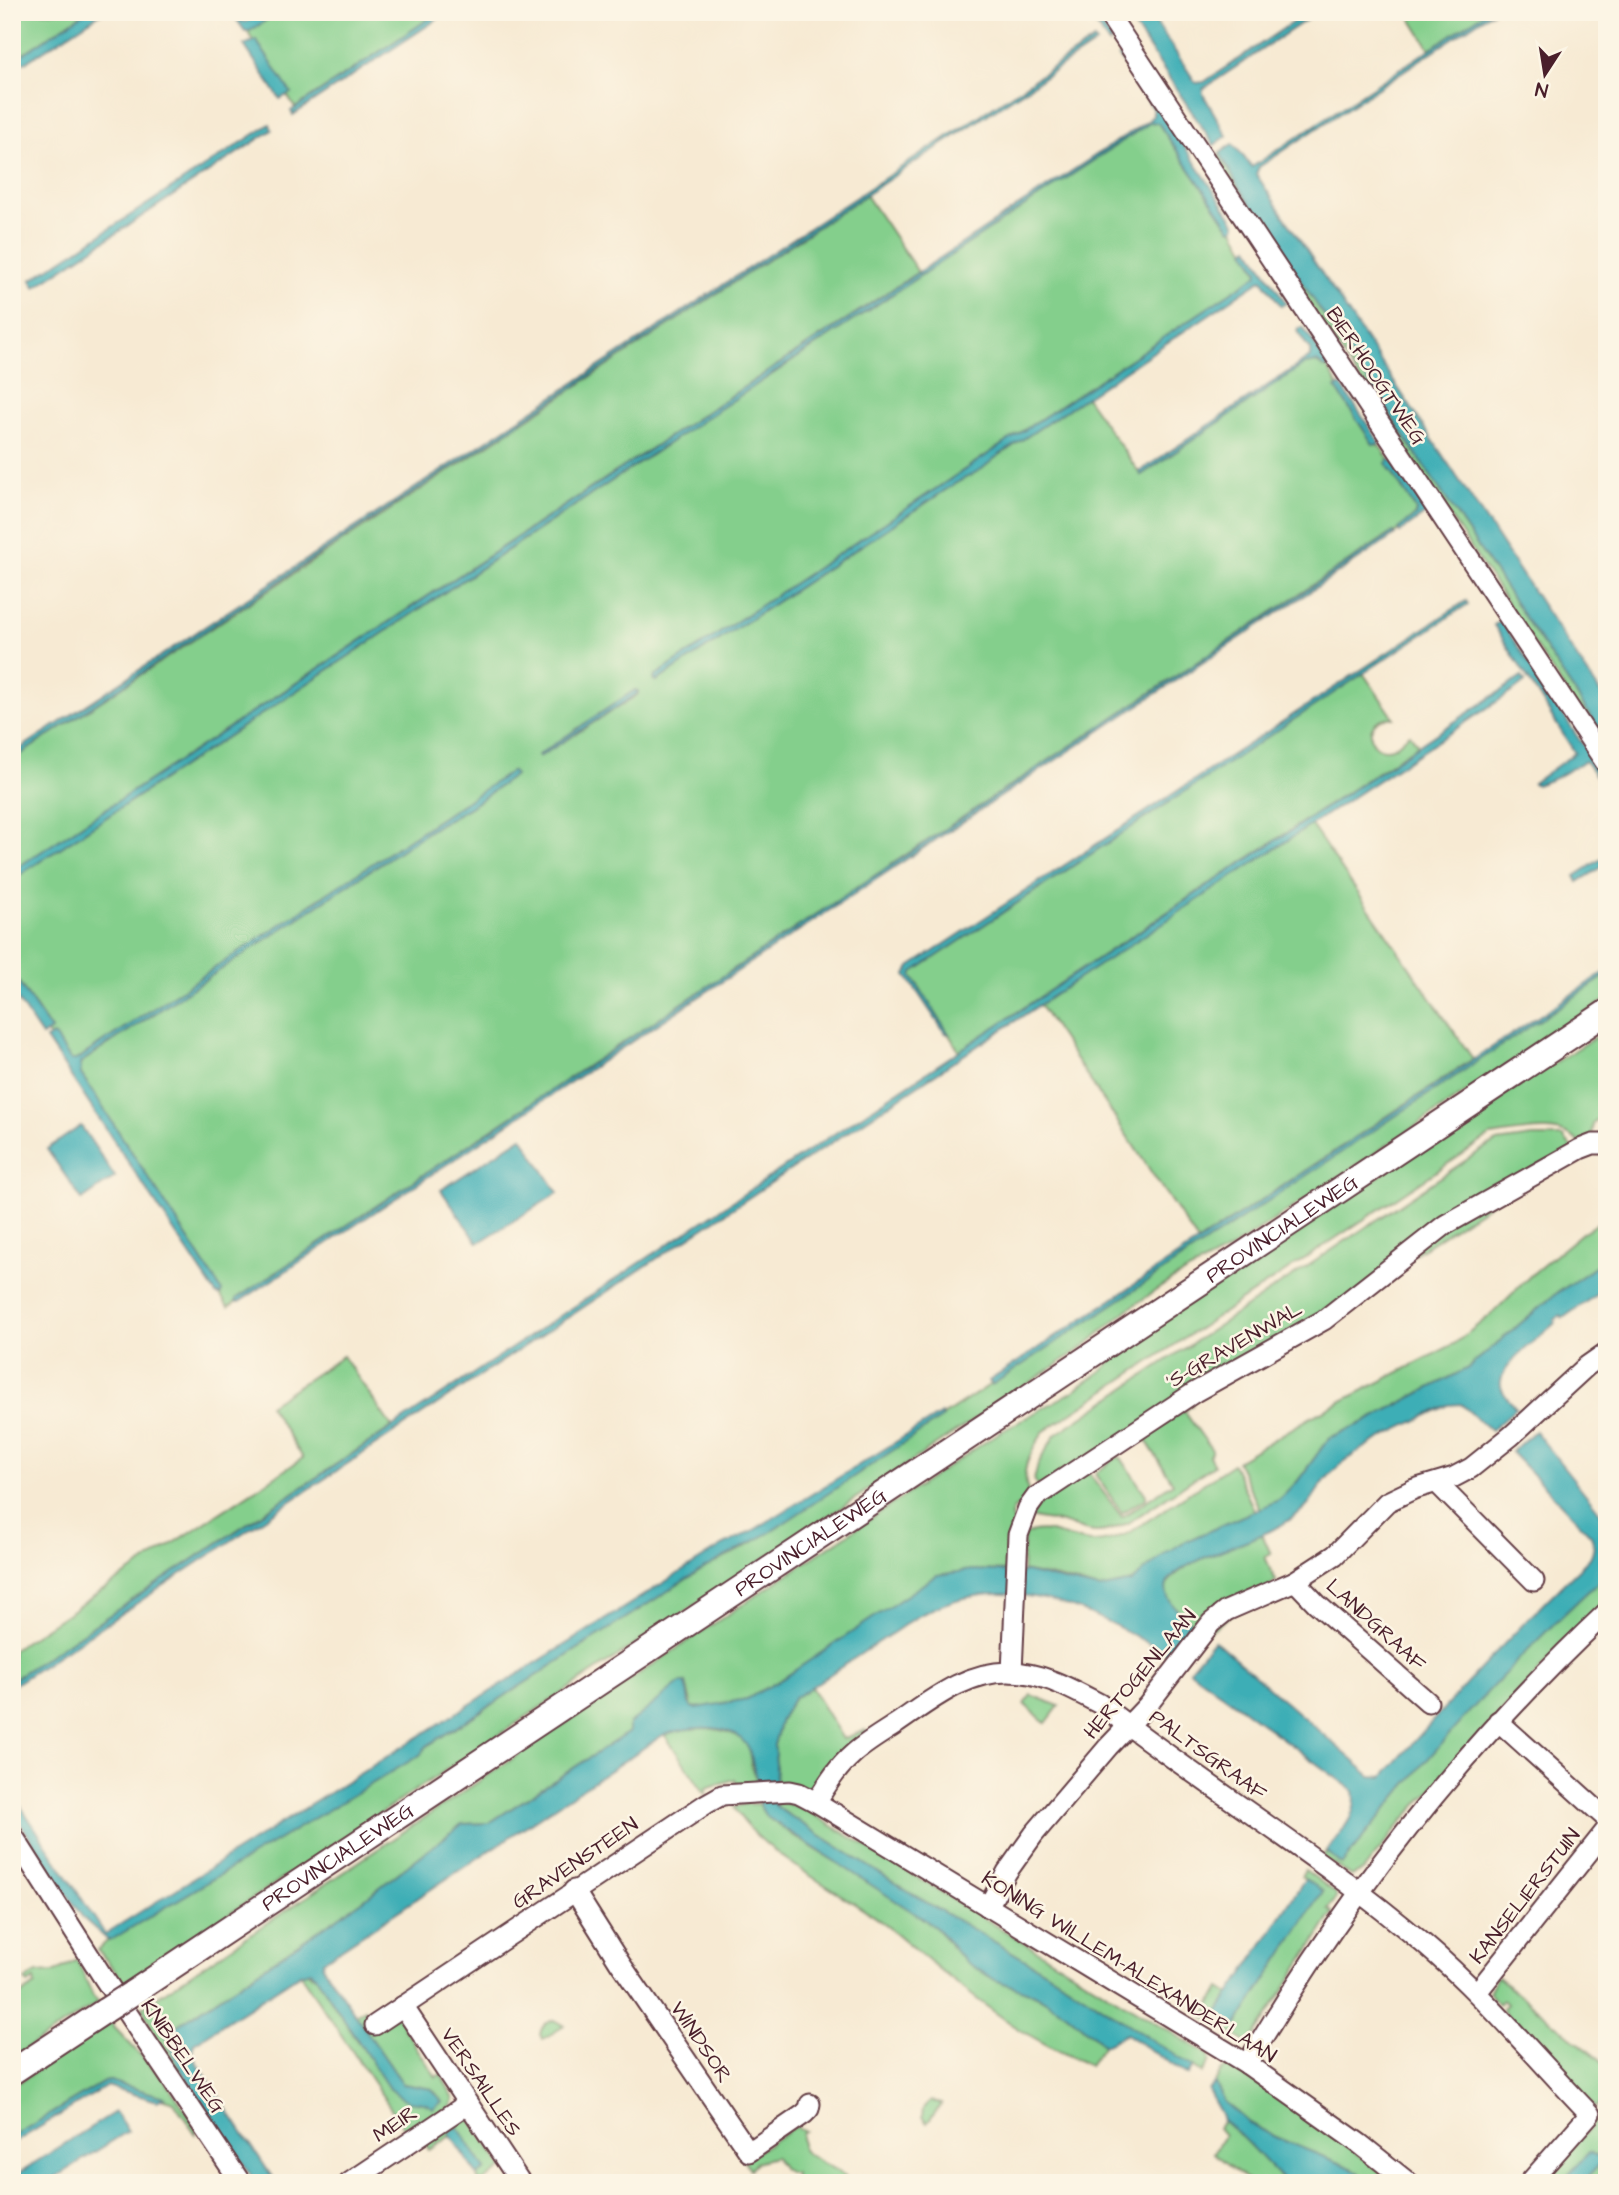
<svg xmlns="http://www.w3.org/2000/svg" width="1619" height="2195" font-family="'Architects Daughter',sans-serif">
	<rect width="100%" height="100%" fill="#fcf5e5"/>
	<filter id="ink" filterUnits="userSpaceOnUse"><feTurbulence type="fractalNoise" baseFrequency=".0143" numOctaves="2"/><feDisplacementMap in="SourceGraphic" scale="14" xChannelSelector="R" yChannelSelector="G"/><feConvolveMatrix kernelMatrix="1 2 1 2 8 2 1 2 1" color-interpolation-filters="sRGB"/></filter>
	<filter id="wash" filterUnits="userSpaceOnUse"><feTurbulence type="fractalNoise" baseFrequency=".00686" numOctaves="4" result="noise"/><feDisplacementMap in="SourceGraphic" scale="28" xChannelSelector="R" yChannelSelector="G"/><feGaussianBlur stdDeviation="1.57" result="paint"/><feColorMatrix in="noise" values="0 0 0 0 0 0 0 0 0 0 0 0 0 0 0 0 0 1.4 0 .05"/><feComposite in="paint" operator="in"/></filter>
	<g filter="url(#wash)">
		<rect width="100%" height="100%" fill="#f7ead3"/>
		<g fill="#84cf8c" stroke="#67775c" stroke-width="2" fill-rule="evenodd">
			<polygon points="12,12 86,12 18,57 12,55"/>
			<polygon points="278,12 439,12 295,108 287,95 290,92 256,40 253,41 247,31 250,31"/>
			<polygon points="1410,12 1486,12 1430,49 1410,17"/>
			<path d="M 1151,122 L 1158,123 L 1230,228 L 1234,229 L 1258,272 L 1257,275 L 655,676 L 654,680 L 657,681 L 956,483 L 981,469 L 995,458 L 1086,397 L 1141,475 L 1305,364 L 1317,362 L 1324,368 L 1328,368 L 1338,385 L 1336,388 L 1373,444 L 1379,445 L 1389,459 L 1387,464 L 1416,510 L 1415,515 L 1395,533 L 1393,532 L 236,1299 L 236,1302 L 228,1307 L 220,1295 L 222,1291 L 81,1074 L 80,1063 L 441,823 L 470,807 L 514,775 L 512,771 L 76,1060 L 71,1060 L 53,1035 L 50,1037 L 47,1033 L 51,1030 L 12,972 L 12,880 ZM 635,690 L 638,693 L 637,695 L 539,757 L 538,755 Z"/>
			<polygon points="1220,153 1238,186 1607,741 1607,754 1215,161"/>
			<polygon points="866,195 918,272 12,871 12,760"/>
			<path d="M 1363,673 L 1394,718 C 1360,715 1367,756 1392,748 C 1399,745 1403,738 1410,734 L 1418,745 L 959,1051 L 912,975 L 913,972 Z"/>
			<polygon points="1311,825 1473,1059 1198,1242 1039,1004"/>
			<polygon points="1607,975 1607,999 1229,1250 1173,1279 1127,1310 1085,1346 125,1983 98,1950 108,1940 410,1760 427,1746 699,1571 747,1546"/>
			<path d="M 1607,1030 L 1607,1113 L 1593,1124 L 1592,1139 L 1581,1145 C 1562,1120 1517,1133 1490,1136 L 1043,1432 C 1030,1455 1018,1469 1030,1496 L 1013,1510 L 1011,1516 L 1014,1528 L 1011,1571 L 972,1570 L 747,1699 C 733,1703 705,1710 692,1707 L 686,1683 L 629,1724 L 629,1732 L 489,1823 L 462,1824 L 361,1902 L 165,2034 L 179,2067 L 183,2082 L 157,2040 L 142,2007 L 997,1434 L 1072,1392 L 1104,1369 L 1131,1340 L 1467,1118 Z"/>
			<polygon points="1532,1137 1563,1137 1573,1149 1338,1305 1040,1489 1034,1480 1038,1464 1055,1435 1486,1147 1497,1142"/>
			<polygon points="1607,1217 1607,1259 1553,1296 1468,1368 1365,1422 1329,1438 1297,1482 1279,1500 1260,1510 1237,1461 1315,1415 1454,1344 1493,1313 1530,1276 1582,1233"/>
			<polygon points="343,1356 392,1427 12,1680 12,1650 303,1458 269,1405"/>
			<path d="M 1193,1405 L 1184,1411 L 1212,1450 L 1209,1456 L 1214,1465 L 1128,1523 C 1088,1541 1089,1528 1053,1521 C 1045,1520 1038,1520 1031,1517 L 1039,1500 L 1088,1472 L 1122,1517 L 1173,1483 L 1144,1437 Z"/>
			<polygon points="1117,1457 1121,1458 1146,1495 1146,1498 1122,1513 1095,1474"/>
			<path d="M 1233,1464 L 1255,1512 L 1184,1542 L 1131,1582 L 1115,1587 L 1100,1589 L 1058,1578 L 1022,1571 L 1024,1535 C 1049,1524 1067,1540 1090,1542 C 1104,1543 1116,1538 1129,1533 Z"/>
			<path d="M 1262,1534 L 1271,1554 L 1265,1557 L 1276,1581 L 1173,1659 L 1166,1654 L 1191,1622 C 1183,1614 1168,1605 1166,1592 C 1162,1568 1243,1542 1262,1534 Z"/>
			<path d="M 1607,1574 L 1607,1602 L 1577,1629 L 1402,1822 L 1363,1871 L 1351,1876 L 1322,1857 L 1327,1851 L 1342,1864 C 1423,1760 1508,1662 1607,1574 Z"/>
			<polygon points="811,1687 843,1739 865,1730 868,1734 816,1786 806,1788 774,1784 776,1764 774,1745 781,1719 793,1699"/>
			<polygon points="1031,1695 1059,1706 1046,1723 1024,1704"/>
			<path d="M 707,1728 C 723,1730 744,1733 750,1751 C 752,1757 750,1763 752,1769 C 754,1775 757,1777 757,1784 L 737,1784 L 735,1779 L 706,1788 L 706,1795 L 664,1734 L 681,1729 Z"/>
			<polygon points="775,1803 785,1803 801,1807 1209,2055 1210,2061 1202,2073 1065,1983 907,1891 778,1808"/>
			<path d="M 746,1804 L 758,1804 L 767,1817 L 797,1838 L 901,1902 L 936,1928 L 952,1947 L 995,1979 L 1032,1993 L 1066,2013 L 1104,2045 L 1089,2065 C 1063,2053 1037,2041 1013,2025 C 969,1995 929,1961 888,1927 C 844,1892 760,1855 734,1807 Z"/>
			<polygon points="1305,1870 1336,1893 1336,1899 1328,1909 1333,1913 1249,2044 1204,2017 1220,1988 1230,1994 1217,2014 1323,1892 1301,1876"/>
			<polygon points="77,1960 93,1996 99,2002 12,2058 12,2001 35,1985 34,1980 28,1984 25,1980 37,1973 55,1972"/>
			<polygon points="305,1971 316,1976 357,2041 410,2101 426,2102 439,2097 432,2089 403,2084 355,2015 365,2009 370,2017 399,2016 407,2024 403,2027 436,2077 441,2074 454,2099 452,2105 409,2135 300,1974"/>
			<polygon points="1497,1976 1607,2066 1607,2096 1595,2108 1502,2010 1507,2004 1503,2000 1498,2004 1489,1992"/>
			<path d="M 554,2020 L 564,2026 L 543,2039 L 540,2035 C 541,2027 546,2022 554,2020 Z"/>
			<polygon points="112,2021 113,2026 165,2081 198,2128 195,2134 174,2102 164,2099 164,2097 109,2081 104,2082 12,2137 12,2087"/>
			<polygon points="1227,2066 1237,2072 1240,2069 1305,2113 1396,2183 1370,2183 1354,2169 1275,2137 1249,2123 1225,2102 1215,2083 1221,2071"/>
			<polygon points="931,2101 942,2104 927,2123 922,2117 923,2109"/>
			<polygon points="1607,2109 1607,2181 1605,2183 1582,2183 1600,2163 1590,2152 1561,2183 1539,2183"/>
			<polygon points="461,2117 470,2119 503,2168 481,2183 478,2180 477,2175 485,2169 449,2133 450,2136 429,2150 423,2140"/>
			<path d="M 1223,2121 C 1247,2138 1264,2164 1287,2183 L 1251,2183 L 1214,2153 L 1224,2135 L 1218,2128 Z"/>
			<path d="M 797,2125 L 798,2129 L 805,2131 L 802,2133 L 802,2150 C 814,2162 843,2169 849,2183 L 794,2183 L 795,2172 L 790,2173 L 783,2169 L 775,2157 L 756,2162 L 750,2169 L 744,2160 Z"/>
		</g>
		<g fill="#3daeb6" stroke="#446670" stroke-width="2">
			<polygon points="86,12 103,12 26,62 12,65 12,55 18,57 23,54"/>
			<polygon points="231,12 236,12 242,21 246,22 262,12 278,12 250,31 245,31"/>
			<polygon points="439,12 448,12 293,115 291,111"/>
			<polygon points="1087,12 1093,12 1112,40 1109,44"/>
			<polygon points="1125,12 1149,12 1196,83 1204,82 1308,12 1318,12 1203,89 1203,94 1227,136 1214,145"/>
			<polygon points="1486,12 1492,12 1259,167 1256,174 1607,703 1607,741 1238,186 1220,153 1233,144 1252,167"/>
			<polygon points="256,40 291,93 280,99 244,45"/>
			<polygon points="1094,40 1096,43 325,551 12,760 12,754"/>
			<polygon points="1124,55 1236,224 1234,229 1230,228 1158,123 1151,122 12,880 12,871 1149,120 1153,115 1153,109 1119,57"/>
			<polygon points="270,124 272,130 35,287 31,280"/>
			<polygon points="1249,247 1286,303 1281,306 1262,279 995,458 982,469 956,483 657,681 654,680 655,676 1257,275 1258,271 1245,250"/>
			<polygon points="1303,327 1329,366 1328,368 1324,368 1317,362 1305,364 1141,475 1139,472 1310,357 1310,350 1297,331 1298,328"/>
			<polygon points="1341,385 1380,443 1379,444 1373,444 1336,388"/>
			<polygon points="1389,459 1393,461 1427,513 1400,532 1398,529 1415,516 1416,510 1386,463"/>
			<polygon points="1394,532 1395,535 239,1302 236,1302 236,1299"/>
			<polygon points="1466,601 1468,604 913,972 912,976 949,1034 945,1033 906,975 910,967"/>
			<polygon points="1501,621 1606,780 1603,785 1585,761 1553,779 1536,785 1533,783 1575,753 1494,625"/>
			<polygon points="1522,677 1525,682 1516,689 12,1686 12,1680"/>
			<polygon points="635,690 638,691 637,694 539,757 538,755"/>
			<polygon points="512,771 515,775 470,807 441,823 80,1063 81,1074 222,1291 220,1295 216,1294 46,1039 53,1035 71,1060 76,1060"/>
			<polygon points="1607,855 1607,864 1578,882 1575,876"/>
			<polygon points="1607,971 1607,975 992,1385 989,1381"/>
			<polygon points="12,973 51,1030 42,1036 12,992"/>
			<polygon points="81,1126 115,1177 82,1200 47,1149"/>
			<polygon points="522,1137 558,1193 478,1243 441,1190"/>
			<path d="M 1607,1259 L 1607,1287 L 1563,1318 L 1560,1315 L 1554,1320 L 1555,1323 C 1541,1336 1497,1367 1501,1386 C 1502,1394 1511,1402 1516,1408 L 1491,1431 L 1461,1404 L 1448,1405 C 1414,1423 1376,1437 1345,1461 C 1331,1471 1320,1486 1312,1499 C 1303,1513 1284,1524 1270,1531 C 1249,1541 1174,1564 1167,1584 C 1162,1600 1181,1613 1191,1622 L 1166,1654 C 1093,1609 1007,1569 924,1613 C 911,1619 900,1629 888,1636 C 862,1653 837,1670 811,1687 L 793,1699 L 781,1719 L 774,1745 L 776,1764 L 775,1805 L 778,1808 L 907,1891 L 1065,1983 L 1193,2067 L 1188,2075 L 1126,2034 L 1104,2045 L 1066,2013 L 1032,1993 L 995,1980 L 966,1962 L 936,1928 L 925,1920 L 767,1817 C 752,1799 763,1792 756,1776 C 752,1766 753,1758 749,1750 C 735,1719 688,1727 663,1735 L 323,1961 L 322,1966 L 403,2084 L 432,2089 L 442,2102 L 433,2108 C 424,2101 419,2103 409,2101 C 400,2098 395,2093 388,2087 L 316,1976 L 310,1971 L 300,1974 L 194,2043 L 192,2051 L 195,2060 L 276,2183 L 256,2183 L 179,2067 L 165,2034 L 361,1902 L 462,1824 L 489,1823 L 629,1732 L 629,1724 L 680,1683 L 686,1683 L 689,1703 L 692,1707 L 697,1708 L 747,1699 L 782,1679 L 937,1575 L 972,1570 L 1026,1572 L 1099,1589 L 1131,1582 L 1166,1553 L 1184,1542 L 1279,1500 L 1297,1482 L 1329,1438 L 1365,1422 L 1468,1368 L 1553,1296 Z"/>
			<polygon points="941,1414 943,1417 769,1533 699,1571 427,1746 420,1755 109,1941 83,1918 12,1811 12,1793 105,1934 722,1546 754,1530"/>
			<path d="M 1535,1431 L 1607,1521 L 1607,1574 C 1509,1662 1424,1759 1343,1863 L 1339,1863 L 1327,1851 C 1340,1831 1359,1817 1354,1791 L 1189,1670 L 1214,1640 L 1371,1776 L 1383,1777 C 1449,1701 1517,1628 1590,1558 C 1594,1550 1595,1544 1591,1535 L 1511,1452 Z"/>
			<polygon points="1305,1879 1323,1891 1236,2026 1225,2023 1217,2014"/>
			<polygon points="110,2081 164,2097 157,2101 107,2086 12,2144 12,2137 104,2082"/>
			<path d="M 1215,2083 L 1225,2102 L 1249,2123 L 1275,2137 L 1354,2169 L 1370,2183 L 1287,2183 C 1264,2164 1247,2138 1223,2121 C 1220,2109 1213,2101 1208,2090 Z"/>
			<polygon points="115,2112 128,2131 46,2183 12,2183 12,2177"/>
			<polygon points="458,2127 485,2169 477,2175 449,2133"/>
			<polygon points="1589,2152 1598,2156 1601,2163 1582,2183 1561,2183"/>
		</g>
	</g>
	<g filter="url(#ink)">
		<g fill="none" stroke-linecap="round" stroke-linejoin="round">
			<defs>
				<g id="minor">
					<polyline points="1107,12 1607,765"/>
					<polyline points="1437,1483 1534,1581"/>
					<polyline points="1295,1581 1317,1604 1428,1702"/>
					<polyline points="1012,1672 1018,1535 1028,1508 1036,1497 1195,1392 1324,1320 1445,1225 1580,1149 1593,1144 1607,1144"/>
					<polyline points="1498,1721 1607,1819"/>
					<path d="M 816,1802 C 827,1785 837,1768 852,1755 C 865,1743 881,1734 896,1724 C 930,1701 966,1671 1010,1672 C 1042,1672 1073,1690 1100,1704 C 1206,1787 1322,1857 1424,1944 C 1484,1995 1535,2057 1590,2114 L 1529,2183"/>
					<polyline points="12,1834 103,1977 241,2183"/>
					<polyline points="574,1890 620,1963 749,2152 804,2114 809,2109 810,2104"/>
					<polyline points="988,1907 1007,1872 1034,1834 1108,1747 1147,1706 1211,1623 1226,1611 1295,1581 1335,1555 1387,1502 1414,1489 1454,1477 1471,1468 1511,1436 1587,1366 1607,1352"/>
					<polyline points="1478,1991 1607,1829"/>
					<polyline points="403,2006 521,2183"/>
					<polyline points="375,2025 706,1804 722,1795 790,1791 799,1793 816,1802 1247,2064 1360,2144 1409,2183"/>
					<path d="M 1247,2064 C 1346,1896 1465,1745 1607,1612"/>
					<polyline points="349,2183 467,2104"/>
				</g>
				<g id="major">
					<path id="s1" d="M 131,1994 L 1607,1012"/>
					<polyline points="12,2072 106,2010"/>
				</g>
			</defs>
			<use href="#minor" stroke="#643d44" stroke-width="23"/>
			<use href="#major" stroke="#643d44" stroke-width="28"/>
			<use href="#minor" stroke="#fff" stroke-width="19"/>
			<use href="#major" stroke="#fff" stroke-width="24"/>
			<defs>
				<polyline id="major-bridge" points="106,2010 131,1994"/>
			</defs>
			<use href="#major-bridge" stroke="#643d44" stroke-width="28" stroke-linecap="butt"/>
			<use href="#major-bridge" stroke="#fff" stroke-width="24"/>
		</g>
	</g>
	<g text-anchor="middle" dominant-baseline="central" stroke-width="5" stroke-linejoin="round" paint-order="stroke">
		<g font-size="21" fill="#4a1f2b" stroke="#fcf5e5">
			<text transform="translate(1376 376) rotate(56)">BIERHOOGTWEG</text>
			<text stroke="none"><textPath href="#s1" startOffset="1382">PROVINCIALEWEG</textPath></text>
			<text transform="translate(1234 1345) rotate(-30)">'S-GRAVENWAL</text>
			<text stroke="none"><textPath href="#s1" startOffset="816">PROVINCIALEWEG</textPath></text>
			<text transform="translate(1376 1625) rotate(42)">LANDGRAAF</text>
			<text transform="translate(1140 1674) rotate(-50)">HERTOGENLAAN</text>
			<text transform="translate(1208 1755) rotate(36)">PALTSGRAAF</text>
			<text stroke="none"><textPath href="#s1" startOffset="248">PROVINCIALEWEG</textPath></text>
			<text transform="translate(575 1863) rotate(-34)">GRAVENSTEEN</text>
			<text transform="translate(1525 1896) rotate(-52)">KANSELIERSTUIN</text>
			<text transform="translate(1129 1967) rotate(32)">KONING WILLEM-ALEXANDERLAAN</text>
			<text transform="translate(701 2042) rotate(56)">WINDSOR</text>
			<text transform="translate(183 2056) rotate(56)">KNIBBELWEG</text>
			<text transform="translate(481 2082) rotate(56)">VERSAILLES</text>
			<text transform="translate(395 2124) rotate(-34)">MEIR</text>
		</g>
	</g>
	<rect width="1619" height="2195" fill="none" stroke="#fcf5e5" stroke-width="42"/>
	<g transform="translate(1545 74) rotate(192)" stroke="#fcf5e5" stroke-width="5" paint-order="stroke">
	<path d="M0-5L12 26L0 18L-12 26Z" fill="#4a1f2b"/>
	<text y="-10" font-size="19" font-weight="bold" text-anchor="middle" fill="#4a1f2b">N</text>
	</g>
</svg>
